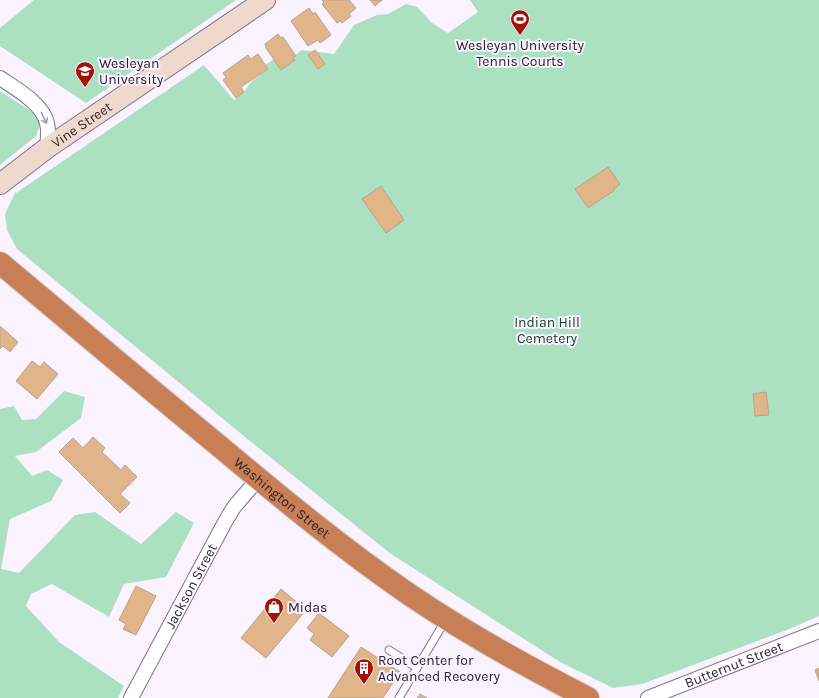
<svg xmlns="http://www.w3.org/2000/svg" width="819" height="698" font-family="Karla,sans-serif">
	<rect width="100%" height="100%" fill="#faf3ff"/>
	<g fill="#abe0c1">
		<polygon points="34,0 236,0 86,103 0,46 0,28"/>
		<polygon points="470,0 819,0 819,616 787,630 642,684 613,688 560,662 391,554 245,437 17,249 7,230 5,214 16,191 16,193 204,65 235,101 236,98 244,92 251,82 268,69 265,65 274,59 281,70 295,60 293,57 302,50 334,54 354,25 377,15 388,14 406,4 417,7 432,23 448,33 478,12"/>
		<polygon points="0,91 35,114 39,121 40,125 36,136 0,165"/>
		<polygon points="64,391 85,397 81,418 36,452 15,456 32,476 47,470 63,480 51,501 10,519 1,569 19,573 75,515 95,512 141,544 176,512 194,523 166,577 124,584 109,617 52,584 31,594 26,606 59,642 124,686 118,698 0,698 0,409 14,406 22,420 36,419"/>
	</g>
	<g fill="#e0b58a" stroke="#baa28b">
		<polygon points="322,0 349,0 356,8 349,14 351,16 342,23 340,21 337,23 322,4 324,3"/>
		<polygon points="370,0 382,0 375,6"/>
		<polygon points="309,8 313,14 315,12 331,35 320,43 318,40 308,46 291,21"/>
		<polygon points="278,34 281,38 283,37 296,56 293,57 295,60 281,70 266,48 265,44"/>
		<polygon points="315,50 325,64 318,69 308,55"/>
		<polygon points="258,54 268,69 241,87 244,92 236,98 223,80 226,77 223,73 248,55 251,59"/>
		<polygon points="608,167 620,184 614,189 615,190 588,208 575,189"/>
		<polygon points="381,186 404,220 386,233 362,199"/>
		<polygon points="0,326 18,342 10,352 3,346 0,349"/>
		<polygon points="32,361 40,367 44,362 58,374 37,399 16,381"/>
		<polygon points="766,392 769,415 755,416 753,394"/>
		<polygon points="93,437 105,448 102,452 121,470 125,465 137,477 120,494 130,503 120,513 59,452 73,438 83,448"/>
		<polygon points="136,586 156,596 136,635 123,629 126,624 119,620"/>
		<polygon points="281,589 306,610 266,658 241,638"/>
		<polygon points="319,613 349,636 332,657 310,640 314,634 307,628"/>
		<polygon points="361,647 400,672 383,698 328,698"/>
		<polygon points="819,668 819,681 815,670"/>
		<polygon points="420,694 427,698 417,698"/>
	</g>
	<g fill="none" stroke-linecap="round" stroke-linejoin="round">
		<defs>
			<g id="lane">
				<polyline points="389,650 417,668"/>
				<polyline points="399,698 445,621"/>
			</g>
			<g id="street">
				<path d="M 0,78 C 15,88 43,104 47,123 C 49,131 48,140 47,148"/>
				<path id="s1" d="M 131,698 L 225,522 L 234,507 L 258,479"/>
				<path id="s2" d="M 648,698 L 819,631"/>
			</g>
			<g id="secondary">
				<path id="s3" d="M 0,184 L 47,148 L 265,0"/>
			</g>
			<g id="highway">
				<path id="s4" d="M 0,263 C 73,324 145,385 218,445 C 280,497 343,549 410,595 C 466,633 527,667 588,698"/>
			</g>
		</defs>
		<use href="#lane" stroke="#80718b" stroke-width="9"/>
		<use href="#street" stroke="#80718b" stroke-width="16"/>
		<use href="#secondary" stroke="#80718b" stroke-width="22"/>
		<use href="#highway" stroke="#d4d3d5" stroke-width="24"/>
		<use href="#lane" stroke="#fff" stroke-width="7"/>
		<use href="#street" stroke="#fff" stroke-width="14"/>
		<use href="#secondary" stroke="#eed9cc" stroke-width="20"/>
		<use href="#highway" stroke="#c87f55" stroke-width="22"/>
	</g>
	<defs><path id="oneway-shaft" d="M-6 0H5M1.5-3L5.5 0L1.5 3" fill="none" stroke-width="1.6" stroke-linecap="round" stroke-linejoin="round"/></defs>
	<use stroke="#9f9ca1" href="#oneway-shaft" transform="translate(44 118) rotate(65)"/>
	<defs>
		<symbol id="stadium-pin" viewBox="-11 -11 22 30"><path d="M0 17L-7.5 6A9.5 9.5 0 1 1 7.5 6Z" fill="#a51105" stroke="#faf3ff"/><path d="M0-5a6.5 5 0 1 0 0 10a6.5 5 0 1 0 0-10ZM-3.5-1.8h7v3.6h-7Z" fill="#fff"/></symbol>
		<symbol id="university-pin" viewBox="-11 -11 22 30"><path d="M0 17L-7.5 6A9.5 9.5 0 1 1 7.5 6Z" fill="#a51105" stroke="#faf3ff"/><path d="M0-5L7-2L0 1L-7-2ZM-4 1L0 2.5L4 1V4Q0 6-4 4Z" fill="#fff"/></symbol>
		<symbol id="shop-pin" viewBox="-11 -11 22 30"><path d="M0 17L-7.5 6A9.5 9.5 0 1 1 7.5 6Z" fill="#a51105" stroke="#faf3ff"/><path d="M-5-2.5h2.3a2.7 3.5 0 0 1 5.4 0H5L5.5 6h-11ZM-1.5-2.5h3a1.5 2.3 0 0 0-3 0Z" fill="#fff"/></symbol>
		<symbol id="building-pin" viewBox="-11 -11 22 30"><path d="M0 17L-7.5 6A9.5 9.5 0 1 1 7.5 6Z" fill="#a51105" stroke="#faf3ff"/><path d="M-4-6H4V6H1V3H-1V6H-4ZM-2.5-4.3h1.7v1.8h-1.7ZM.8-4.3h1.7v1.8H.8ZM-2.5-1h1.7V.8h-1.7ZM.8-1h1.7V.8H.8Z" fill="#fff"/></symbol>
	</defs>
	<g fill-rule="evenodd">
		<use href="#stadium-pin" x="509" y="8" width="22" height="30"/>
		<use href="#university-pin" x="74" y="60" width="22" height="30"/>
		<use href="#shop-pin" x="263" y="596" width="22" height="30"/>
		<use href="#building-pin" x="353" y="657" width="22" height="30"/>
	</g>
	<g text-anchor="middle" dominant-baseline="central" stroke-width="4" stroke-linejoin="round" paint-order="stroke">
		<g font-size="14" fill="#2a232e" stroke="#faf3ff" text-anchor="start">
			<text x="520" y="45" text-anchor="middle">Wesleyan University<tspan x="520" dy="16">Tennis Courts</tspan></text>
			<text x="99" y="63">Wesleyan<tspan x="99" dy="16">University</tspan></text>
			<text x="288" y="607">Midas</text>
			<text x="378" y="660">Root Center for<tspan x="378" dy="16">Advanced Recovery</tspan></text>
		</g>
		<g font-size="14" fill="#2a232e" stroke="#faf3ff">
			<text stroke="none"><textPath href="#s3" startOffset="101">Vine Street</textPath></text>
			<text stroke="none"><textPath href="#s4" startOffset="367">Washington Street</textPath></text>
			<text stroke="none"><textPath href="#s1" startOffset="127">Jackson Street</textPath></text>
			<text stroke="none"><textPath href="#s2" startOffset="92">Butternut Street</textPath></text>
		</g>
		<g font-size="14" fill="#14422c" stroke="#faf3ff">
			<text x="547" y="322">Indian Hill<tspan x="547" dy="16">Cemetery</tspan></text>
		</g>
	</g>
</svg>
